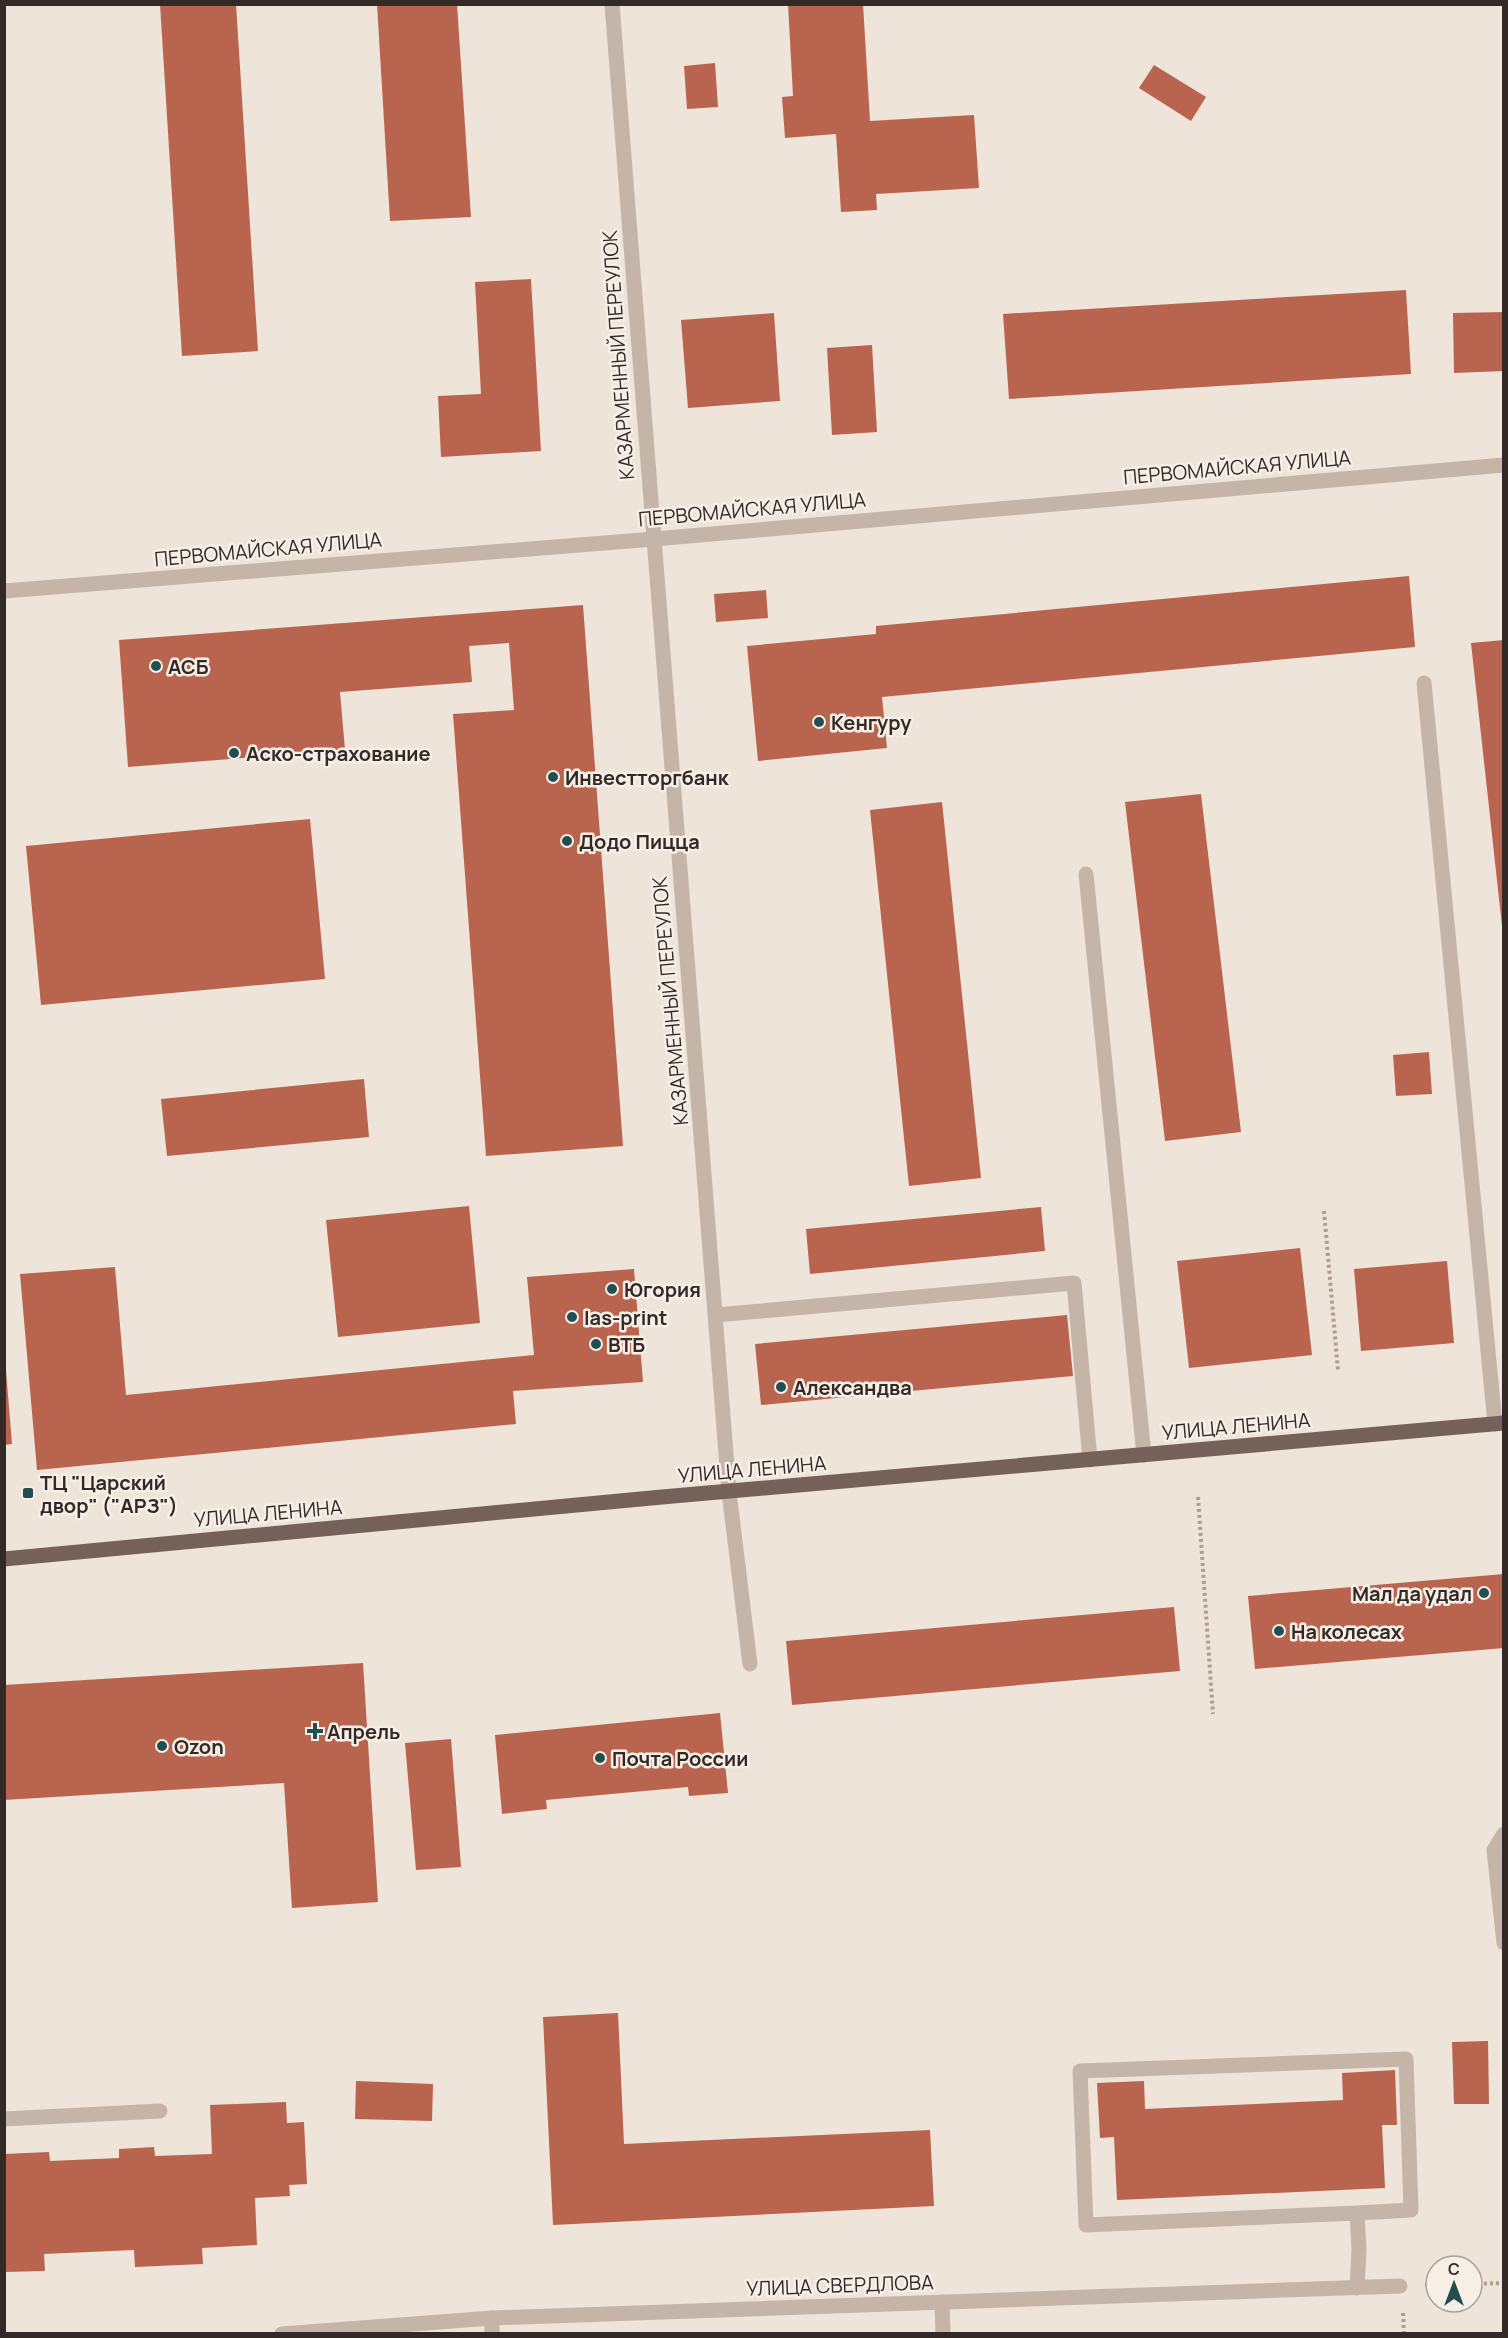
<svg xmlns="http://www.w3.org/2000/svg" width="1508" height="2338" font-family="Manrope,sans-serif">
	<rect width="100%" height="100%" fill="#eee4da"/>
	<g fill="#b9644e">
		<polygon points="160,4 236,4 258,351 182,356"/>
		<polygon points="377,4 457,4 471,217 390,221"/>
		<polygon points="788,4 863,4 870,121 974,115 979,188 876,194 877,210 841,212 836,134 785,138 782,97 793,96"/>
		<polygon points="715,63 718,107 687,109 684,66"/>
		<polygon points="1154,65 1206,97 1191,121 1139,88"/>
		<polygon points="531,279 541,451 441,457 438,396 481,394 475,282"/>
		<polygon points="1406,290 1411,374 1009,399 1003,314"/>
		<polygon points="1504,312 1504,371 1454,373 1453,313"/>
		<polygon points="774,313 780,401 688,408 681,320"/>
		<polygon points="872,345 877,432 832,435 827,348"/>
		<polygon points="1409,576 1415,647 882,697 887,748 758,761 747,646 876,634 876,626"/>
		<polygon points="766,590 768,618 716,622 714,594"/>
		<polygon points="583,605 623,1146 486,1156 453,714 514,710 509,643 469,646 472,682 340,692 345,750 128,767 119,640"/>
		<polygon points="1504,640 1504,926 1502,926 1471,643"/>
		<polygon points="1201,794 1241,1132 1165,1141 1125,802"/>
		<polygon points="942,802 981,1178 909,1186 870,810"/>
		<polygon points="310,819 325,979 41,1005 26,846"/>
		<polygon points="1429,1052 1432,1094 1396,1096 1393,1055"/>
		<polygon points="364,1079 369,1137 167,1156 161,1099"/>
		<polygon points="469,1206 480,1323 338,1337 326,1220"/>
		<polygon points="1041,1207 1045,1251 810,1274 806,1229"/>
		<polygon points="1300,1248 1312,1355 1189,1368 1177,1261"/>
		<polygon points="1447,1261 1454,1343 1361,1351 1354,1269"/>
		<polygon points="115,1267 126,1395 534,1355 527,1277 634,1269 643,1382 513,1391 516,1424 37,1470 20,1274"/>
		<polygon points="1067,1315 1073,1376 761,1405 755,1344"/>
		<polygon points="4,1370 6,1370 12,1444 4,1445"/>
		<polygon points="1504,1574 1504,1648 1255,1669 1248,1596"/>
		<polygon points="1174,1607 1180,1671 792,1705 786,1641"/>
		<polygon points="363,1663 378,1902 292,1908 284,1783 4,1800 4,1685"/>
		<polygon points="720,1713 728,1793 689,1796 688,1787 546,1800 547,1809 502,1814 495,1735"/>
		<polygon points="451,1739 461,1867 416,1870 405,1743"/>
		<polygon points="618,2013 624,2144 930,2130 934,2206 553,2225 543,2017"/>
		<polygon points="1488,2041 1489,2104 1454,2104 1452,2042"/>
		<polygon points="1395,2070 1397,2125 1382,2125 1385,2188 1117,2200 1114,2137 1100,2138 1097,2083 1144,2081 1145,2109 1343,2100 1342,2073"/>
		<polygon points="356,2081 433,2084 432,2121 355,2119"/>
		<polygon points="286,2102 287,2123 304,2122 307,2184 289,2185 290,2196 255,2198 257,2245 202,2248 203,2264 135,2267 134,2250 44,2254 45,2271 4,2272 4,2154 49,2152 50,2161 119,2158 119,2149 154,2147 155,2156 212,2154 210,2105"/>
	</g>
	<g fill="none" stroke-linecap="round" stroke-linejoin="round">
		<g stroke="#b19e92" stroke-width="4" stroke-dasharray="3 3" stroke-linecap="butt">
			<polyline points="1324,1211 1338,1370"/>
			<polyline points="1198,1497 1213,1714"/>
			<polyline points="1472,2284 1504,2283"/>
			<polyline points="1425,2285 1436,2285"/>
			<polyline points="1403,2313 1404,2334"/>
		</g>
		<g stroke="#c5b4a8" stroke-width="15">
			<polyline points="1424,683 1495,1424"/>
			<polyline points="1086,874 1144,1455"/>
			<polyline points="716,1315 1074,1283 1090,1460"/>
			<polyline points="729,1492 750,1664"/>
			<polyline points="1504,1834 1494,1850 1504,1943"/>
			<polyline points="4,2119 160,2111"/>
			<polyline points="1357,2213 1411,2210 1406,2059 1080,2071 1086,2225 1357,2213 1359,2250 1357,2288"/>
			<polyline points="942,2302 943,2334"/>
		</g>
		<g stroke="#c5b4a8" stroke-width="15">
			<polyline points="612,4 729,1492"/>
			<polyline points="4,591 654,539 1504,465"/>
			<polyline points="282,2334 492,2318 1400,2286"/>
			<polyline points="492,2334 492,2318"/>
		</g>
		<polyline stroke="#73615a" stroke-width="15" points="4,1559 662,1497 1504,1423"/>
	</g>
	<g fill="#214e50" stroke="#f7eee6" stroke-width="2">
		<circle cx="156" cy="666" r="6"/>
		<circle cx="819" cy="722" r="6"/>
		<circle cx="234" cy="753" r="6"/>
		<circle cx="553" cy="777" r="6"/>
		<circle cx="567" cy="841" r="6"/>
		<circle cx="612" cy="1289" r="6"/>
		<circle cx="572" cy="1317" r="6"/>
		<circle cx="596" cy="1344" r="6"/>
		<circle cx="781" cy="1387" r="6"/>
		<rect x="22" y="1487" width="12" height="12" rx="3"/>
		<circle cx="1484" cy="1593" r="6"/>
		<circle cx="1279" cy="1631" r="6"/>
		<path d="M312 1722h6v6h6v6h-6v6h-6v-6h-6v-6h6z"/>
		<circle cx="162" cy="1746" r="6"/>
		<circle cx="600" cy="1758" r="6"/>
	</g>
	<g text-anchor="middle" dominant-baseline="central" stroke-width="5" stroke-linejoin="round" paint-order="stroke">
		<g font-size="20" fill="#332a27" stroke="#f7eee6">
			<text transform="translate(618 355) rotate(-94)">КАЗАРМЕННЫЙ ПЕРЕУЛОК</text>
			<text transform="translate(1237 467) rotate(-5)">ПЕРВОМАЙСКАЯ УЛИЦА</text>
			<text transform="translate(752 509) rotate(-5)">ПЕРВОМАЙСКАЯ УЛИЦА</text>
			<text transform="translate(268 549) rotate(-5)">ПЕРВОМАЙСКАЯ УЛИЦА</text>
			<text transform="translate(670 1001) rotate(-95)">КАЗАРМЕННЫЙ ПЕРЕУЛОК</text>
			<text transform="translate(1236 1426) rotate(-5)">УЛИЦА ЛЕНИНА</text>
			<text transform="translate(752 1469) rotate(-5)">УЛИЦА ЛЕНИНА</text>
			<text transform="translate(268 1513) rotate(-5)">УЛИЦА ЛЕНИНА</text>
			<text transform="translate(840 2285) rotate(-2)">УЛИЦА СВЕРДЛОВА</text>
		</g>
		<g font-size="20" font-weight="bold" fill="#332a27" stroke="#f7eee6" text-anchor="start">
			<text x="168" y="666">АСБ</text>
			<text x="831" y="722">Кенгуру</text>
			<text x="246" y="753">Аско-страхование</text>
			<text x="565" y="777">Инвестторгбанк</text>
			<text x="579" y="841">Додо Пицца</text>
			<text x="624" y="1289">Югория</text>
			<text x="584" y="1317">las-print</text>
			<text x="608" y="1344">ВТБ</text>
			<text x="793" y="1387">Александва</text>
			<text x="40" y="1482">ТЦ "Царский<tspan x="40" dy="23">двор" ("АРЗ")</tspan></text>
			<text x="1472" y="1593" text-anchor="end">Мал да удал</text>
			<text x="1291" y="1631">На колесах</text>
			<text x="327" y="1731">Апрель</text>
			<text x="174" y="1746">Ozon</text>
			<text x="612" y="1758">Почта России</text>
		</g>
	</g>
	<rect width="1508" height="2338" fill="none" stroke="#332a27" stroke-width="12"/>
	<g transform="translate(1454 2284)"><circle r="28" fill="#f7eee6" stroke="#a9a09a" stroke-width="1.5"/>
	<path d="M0-4.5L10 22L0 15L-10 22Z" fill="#214e50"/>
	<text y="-9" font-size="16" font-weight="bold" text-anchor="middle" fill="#332a27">С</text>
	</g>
</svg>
